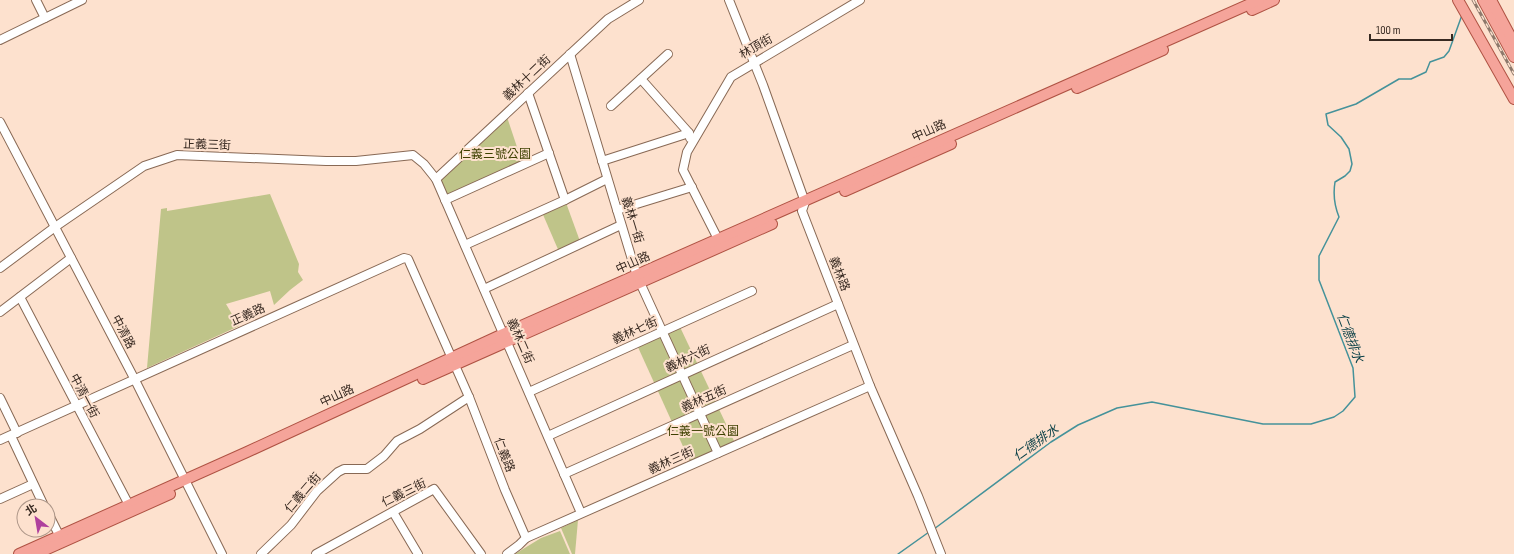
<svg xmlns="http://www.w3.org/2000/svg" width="1514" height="554" font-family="'Sofia Sans Condensed','Noto Sans TC',sans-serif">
	<rect width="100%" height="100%" fill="#fde1ce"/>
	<g fill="#bfc489">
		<polygon points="506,114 523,165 445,200 436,179"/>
		<polygon points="270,194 299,264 298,272 303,280 290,290 274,305 270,291 226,304 239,326 147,368 161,209 167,208 167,211"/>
		<polygon points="565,200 581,244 560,254 541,210"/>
		<polygon points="680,327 735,443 691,464 637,345"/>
		<polygon points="578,520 575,554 572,554 561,528"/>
		<polygon points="560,531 570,554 515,554 541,538"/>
	</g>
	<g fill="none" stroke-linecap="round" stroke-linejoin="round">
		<g stroke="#45929a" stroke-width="1.5">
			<path d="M 934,529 L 1051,442 L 1078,425 L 1117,408 L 1152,402 L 1263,424 L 1311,424 L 1334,417 L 1343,411 L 1355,397 L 1353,368 L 1319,280 L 1319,256 L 1339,217 C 1335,207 1333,194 1335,182 L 1345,176 L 1350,171 L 1352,164 L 1349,149 L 1341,137 L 1328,125 L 1326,114 L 1356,104 L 1399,79 L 1411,79 L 1426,72 L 1430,62 L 1444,57 L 1449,51 L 1462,15"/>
			<polyline points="898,554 929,532"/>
		</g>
		<defs>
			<g id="minor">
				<polyline points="36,0 45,18"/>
				<polyline points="729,0 763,85 805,202 802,211 870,386 918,496 941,554"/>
				<polyline points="0,40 82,0"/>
				<polyline points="570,54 637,276 718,453"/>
				<polyline points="641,79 689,133 690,138"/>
				<polyline points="528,93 565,200"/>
				<polyline points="611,106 668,54"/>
				<polyline points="0,122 135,380 222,554"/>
				<polyline points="602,161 689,133"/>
				<polyline points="436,179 608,19 639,0"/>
				<polyline points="445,200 549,153"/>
				<polyline points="617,210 692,187"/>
				<polyline points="720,243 683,170 687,152 731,77 860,0"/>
				<polyline points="465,245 565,200 607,179"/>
				<polyline points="0,268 55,227 144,166 177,155 326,161 356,161 413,155 424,164 436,179 581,513"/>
				<polyline points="484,289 621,225"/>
				<polyline points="20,297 129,505"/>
				<polyline points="0,312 71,258"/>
				<polyline points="529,392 752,291"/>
				<polyline points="0,398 17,433"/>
				<polyline points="11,436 44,506"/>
				<polyline points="548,436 838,304"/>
				<polyline points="0,440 404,258 408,259 469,397 505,490 526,538 519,545 507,554"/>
				<polyline points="564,474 853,345"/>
				<polyline points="0,499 33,484"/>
				<polyline points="393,512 418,554"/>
				<polyline points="48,513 62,541"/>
				<polyline points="526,538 870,386"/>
				<polyline points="261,554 291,525 317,491 338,472 344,469 367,469 384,456 397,441 420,429 469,397"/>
				<polyline points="316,554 434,489 481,554"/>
			</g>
			<g id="major">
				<polyline points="1458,0 1514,99"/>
				<polyline points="1483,0 1514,57"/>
				<polyline points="1491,0 1514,43"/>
				<polyline points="1252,10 1274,0"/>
				<polyline points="1077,88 1163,50"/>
				<polyline points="845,191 951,144"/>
				<polyline points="423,379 772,224"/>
				<polyline points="19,554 247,452 503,334 1259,0"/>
				<polyline points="36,554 170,494"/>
			</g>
		</defs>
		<use href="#minor" stroke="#886955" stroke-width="10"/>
		<use href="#major" stroke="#af5243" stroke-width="12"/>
		<use href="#minor" stroke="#fff" stroke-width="8"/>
		<use href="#major" stroke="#f5a49a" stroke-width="10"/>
		<defs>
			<polyline id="rail" points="1473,0 1514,74"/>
		</defs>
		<use href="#rail" stroke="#8d796c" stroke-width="3"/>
		<use href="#rail" stroke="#fde1ce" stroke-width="1.5" stroke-dasharray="4.5" stroke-linecap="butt"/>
	</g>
	<g text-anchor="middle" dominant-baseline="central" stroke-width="4" stroke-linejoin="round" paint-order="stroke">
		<g font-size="12" fill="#372921" stroke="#fde1ce">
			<text transform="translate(756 47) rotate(-30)">林頂街</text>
			<text transform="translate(527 78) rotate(-43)">義林十二街</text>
			<text transform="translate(929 131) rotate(-24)">中山路</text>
			<text transform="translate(207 145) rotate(2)">正義三街</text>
			<text transform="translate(632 220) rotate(73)">義林一街</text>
			<text transform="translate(633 263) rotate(-24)">中山路</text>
			<text transform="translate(839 274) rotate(69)">義林路</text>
			<text transform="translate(248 315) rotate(-24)">正義路</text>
			<text transform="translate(635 331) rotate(-24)">義林七街</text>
			<text transform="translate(123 332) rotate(62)">中清路</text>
			<text transform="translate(520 341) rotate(66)">義林二街</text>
			<text transform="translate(688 359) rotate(-25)">義林六街</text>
			<text transform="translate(84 396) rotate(62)">中清一街</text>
			<text transform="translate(337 396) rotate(-25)">中山路</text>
			<text transform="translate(704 399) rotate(-24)">義林五街</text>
			<text transform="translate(504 455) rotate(69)">仁義路</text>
			<text transform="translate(671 461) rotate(-24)">義林三街</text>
			<text transform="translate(303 493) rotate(-49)">仁義二街</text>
			<text transform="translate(404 493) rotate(-26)">仁義三街</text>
		</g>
		<g font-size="12" fill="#3d4000" stroke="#fde1ce">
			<text x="495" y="154">仁義三號公園</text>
			<text x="703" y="431">仁義一號公園</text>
		</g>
		<g font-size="13" font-style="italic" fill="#093f46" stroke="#fde1ce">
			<text transform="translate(1350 338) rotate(69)">仁德排水</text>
			<text transform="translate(1036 443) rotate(-35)">仁德排水</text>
		</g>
	</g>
	<g transform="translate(36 518) rotate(329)"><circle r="19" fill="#fde1ce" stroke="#ae9789"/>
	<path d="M0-3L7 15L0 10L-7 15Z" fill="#af409d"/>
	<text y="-6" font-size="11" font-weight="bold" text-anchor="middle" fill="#372921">北</text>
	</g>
	<path d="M1370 34v6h82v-6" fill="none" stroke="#372921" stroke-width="2"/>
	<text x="1376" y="34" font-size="12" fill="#372921" stroke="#fde1ce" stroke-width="3" paint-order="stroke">100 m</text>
</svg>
